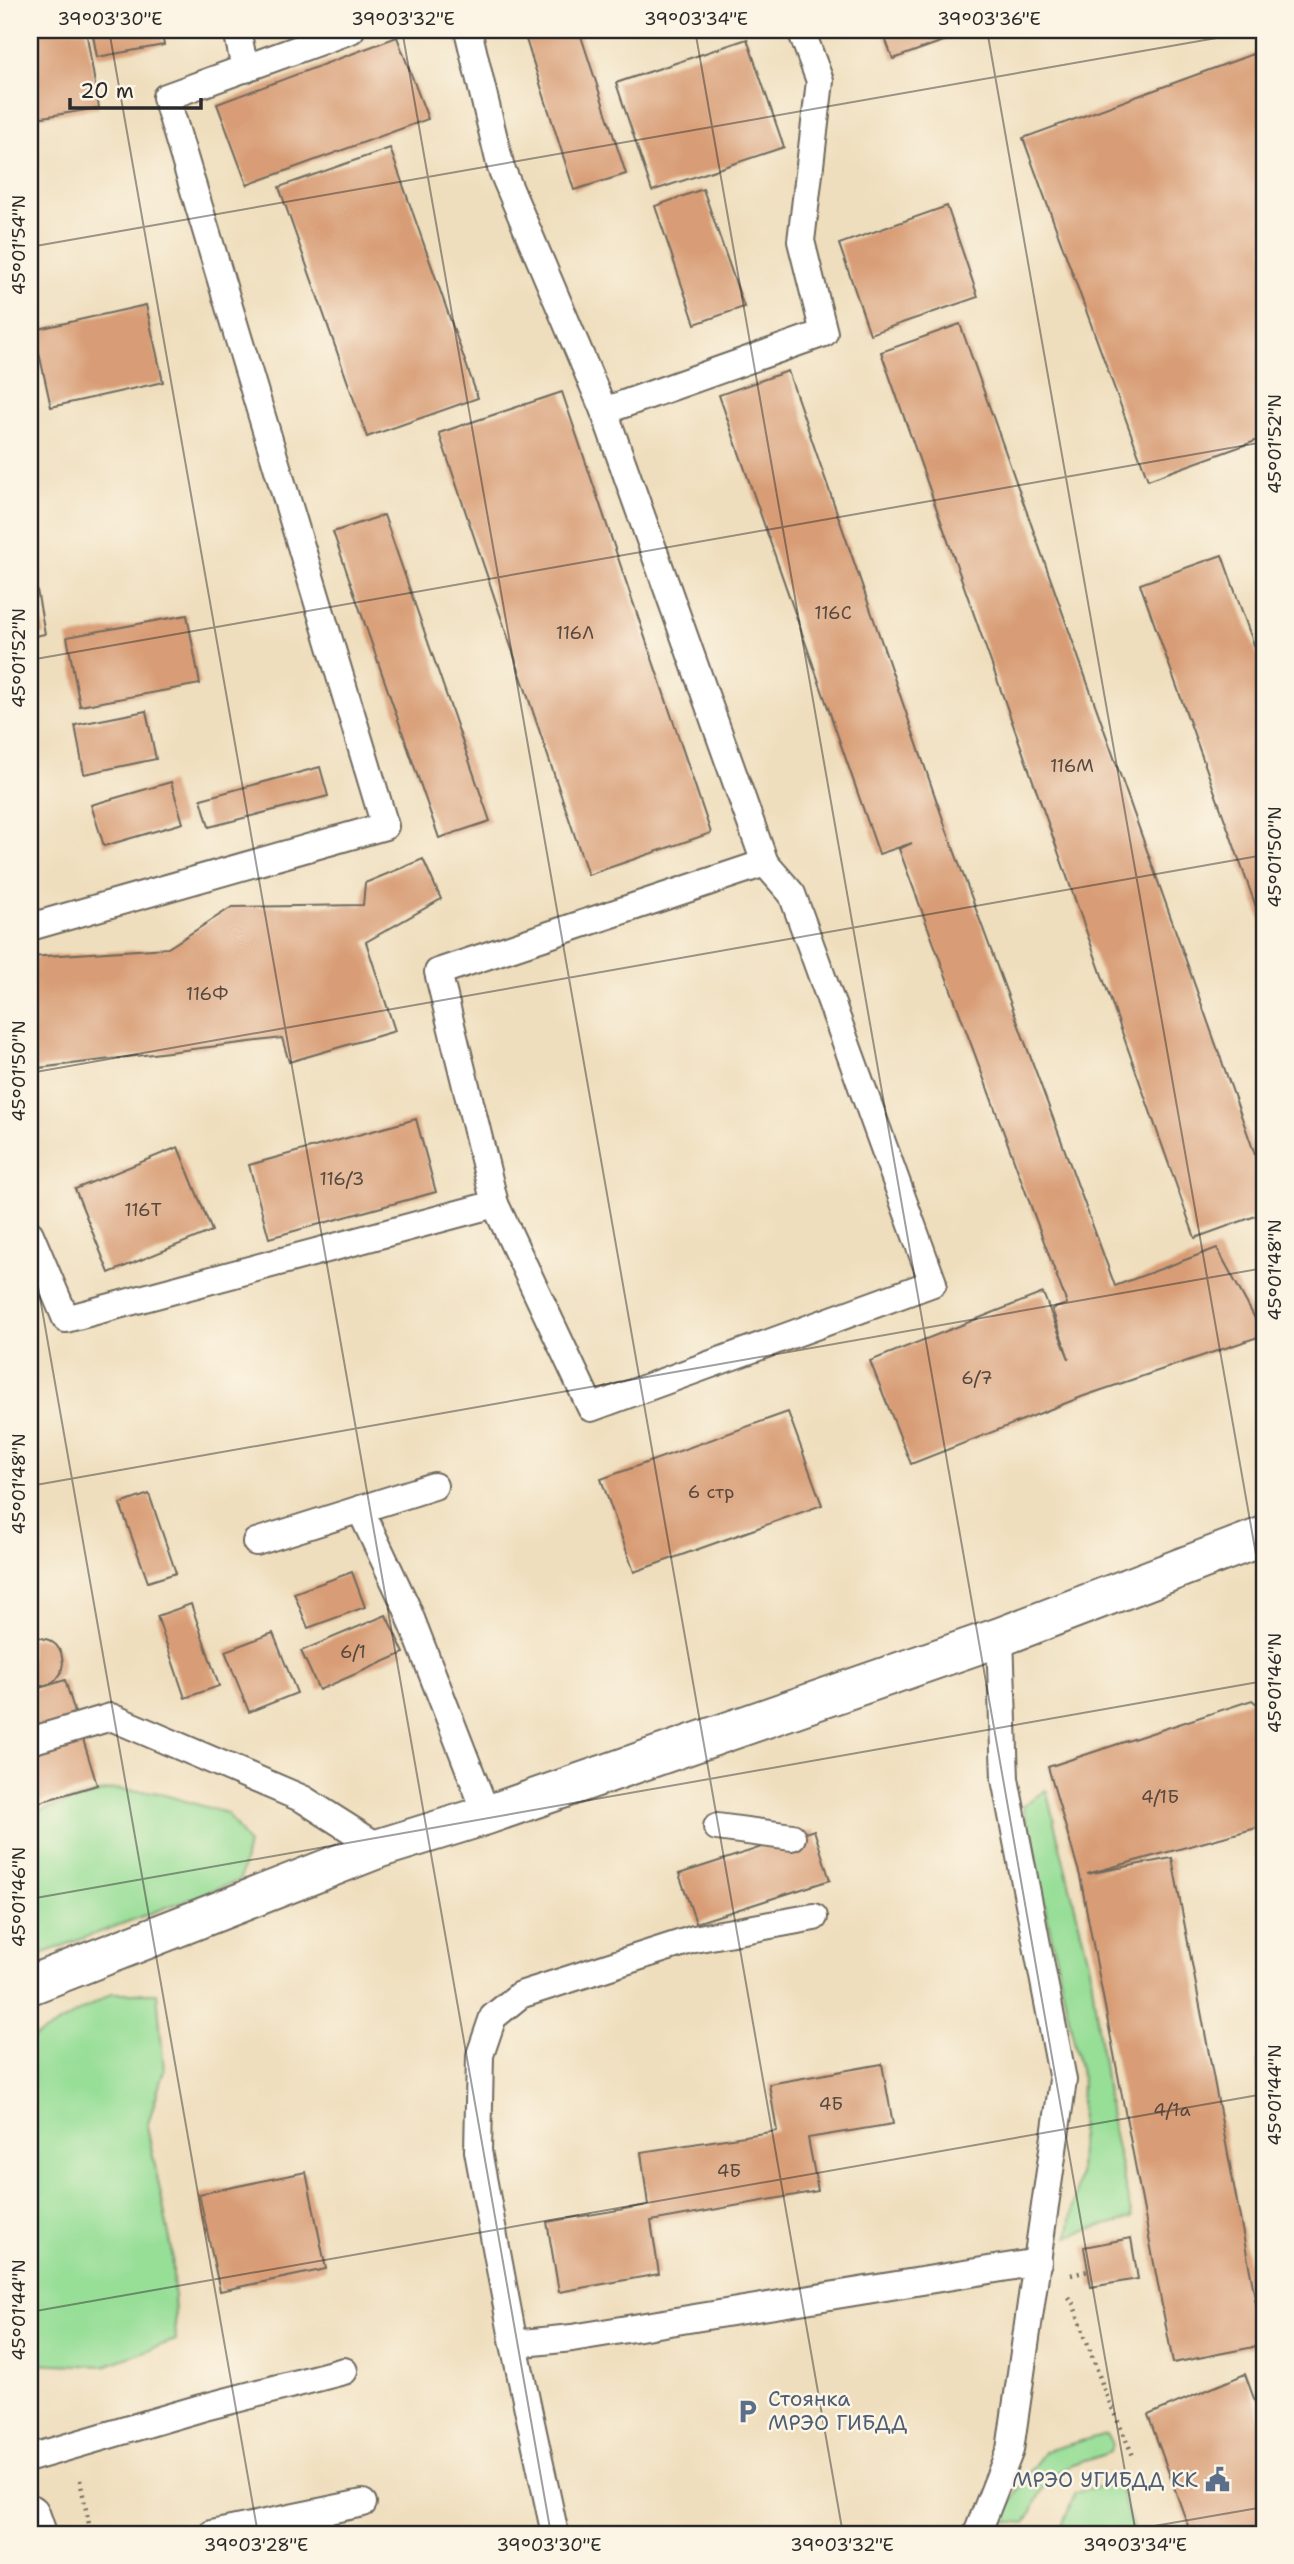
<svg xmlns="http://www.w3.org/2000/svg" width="1294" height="2564" font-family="'Shantell Sans',sans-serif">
	<rect width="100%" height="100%" fill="#fcf5e5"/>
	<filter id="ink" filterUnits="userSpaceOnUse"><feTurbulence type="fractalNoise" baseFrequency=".0143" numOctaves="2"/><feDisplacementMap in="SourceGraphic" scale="14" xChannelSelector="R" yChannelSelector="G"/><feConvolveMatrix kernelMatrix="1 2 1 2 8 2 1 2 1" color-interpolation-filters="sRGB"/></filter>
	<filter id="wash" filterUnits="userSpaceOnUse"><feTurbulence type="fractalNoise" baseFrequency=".00686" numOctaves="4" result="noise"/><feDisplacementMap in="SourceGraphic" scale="28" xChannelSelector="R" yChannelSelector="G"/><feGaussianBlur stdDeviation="1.57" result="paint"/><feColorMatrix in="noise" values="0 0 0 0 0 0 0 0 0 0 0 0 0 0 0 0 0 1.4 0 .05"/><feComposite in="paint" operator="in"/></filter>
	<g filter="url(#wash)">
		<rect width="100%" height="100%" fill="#efdebd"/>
		<g fill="#97de97" stroke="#618461" stroke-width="2">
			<polygon points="111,1789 154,1792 227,1813 248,1844 240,1880 30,1958 30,1814"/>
			<path d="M 1046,1790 L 1090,1967 L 1110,2116 L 1132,2218 C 1111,2225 1087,2227 1068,2237 L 1079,2176 L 1082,2078 L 1023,1805 Z"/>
			<polygon points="112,1993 157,1993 164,2070 147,2127 172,2249 176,2340 104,2366 30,2363 30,2040"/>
			<path d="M 1106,2434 L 1112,2445 L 1110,2452 C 1092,2460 1063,2465 1049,2479 C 1042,2486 1032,2512 1025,2523 L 1006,2521 L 1004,2515 L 1024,2479 L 1045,2451 Z"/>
			<polygon points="1118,2482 1134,2534 1059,2534 1075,2493"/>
		</g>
		<g id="blocks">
			<g fill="#d89d76">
				<polygon points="30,30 86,30 99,108 30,119"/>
				<polygon points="92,30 161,30 164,45 97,57"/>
				<polygon points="523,30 579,30 626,174 574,190"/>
				<polygon points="882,30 974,30 893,59"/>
				<polygon points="397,37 428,119 247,185 217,104"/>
				<polygon points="747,39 784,147 652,191 616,83"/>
				<polygon points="1264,50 1264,438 1148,480 1023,138"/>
				<polygon points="390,148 478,398 367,437 279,187"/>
				<polygon points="703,189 744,307 695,324 655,206"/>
				<polygon points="947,206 978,297 870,334 839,244"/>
				<polygon points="146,305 163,382 51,407 34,330"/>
				<polygon points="960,324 1264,1180 1264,1213 1195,1238 881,352"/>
				<polygon points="788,371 947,831 1115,1286 1217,1248 1264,1335 1084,1396 911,1464 870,1361 1043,1293 1069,1359 1052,1309 1067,1304 899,849 912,843 879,854 719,395"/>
				<polygon points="562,392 711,833 588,875 439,433"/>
				<polygon points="384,515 490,821 439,838 333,532"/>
				<polygon points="1222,555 1264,673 1264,929 1140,584"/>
				<polygon points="37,590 45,634 30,637 30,592"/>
				<polygon points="187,615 200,684 80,706 67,637"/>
				<polygon points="146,711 156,759 84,774 75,725"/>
				<polygon points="320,767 328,796 209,827 201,799"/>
				<polygon points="171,782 183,823 104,846 91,805"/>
				<polygon points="423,859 441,899 366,942 395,1031 289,1062 282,1038 30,1069 30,957 168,948 232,907 363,905 365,883"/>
				<polygon points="416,1119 436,1192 269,1238 249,1165"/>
				<polygon points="178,1147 212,1231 109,1273 75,1189"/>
				<polygon points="788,1412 822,1505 634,1572 601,1479"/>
				<polygon points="149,1494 176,1573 148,1582 120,1504"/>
				<polygon points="352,1572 365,1607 308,1628 294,1593"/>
				<polygon points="191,1604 219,1686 185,1698 157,1616"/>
				<polygon points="386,1615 404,1653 319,1690 301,1651"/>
				<polygon points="273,1633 297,1693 249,1712 225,1651"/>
				<polygon points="38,1637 49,1640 56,1645 61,1652 63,1663 61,1673 56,1680 46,1686 34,1686 30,1685 30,1640"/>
				<polygon points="65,1680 97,1785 30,1805 30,1691"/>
				<polygon points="1252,1700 1264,1710 1264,1826 1087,1874 1172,1858 1264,2345 1173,2363 1080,1876 1048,1767"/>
				<polygon points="814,1830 830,1880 696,1923 679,1874"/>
				<polygon points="1264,2060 1264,2104 1263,2104 1256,2061"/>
				<polygon points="882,2064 893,2124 808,2138 818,2191 651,2221 659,2274 559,2292 547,2222 648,2205 641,2152 777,2131 769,2084"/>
				<polygon points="306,2172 326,2269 220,2291 199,2194"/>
				<polygon points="1131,2238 1138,2279 1091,2287 1084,2247"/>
				<polygon points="1245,2374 1264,2426 1264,2534 1191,2534 1148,2415"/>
			</g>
		</g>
	</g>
	<g filter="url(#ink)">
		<use href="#blocks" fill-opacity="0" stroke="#706a5e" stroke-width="2"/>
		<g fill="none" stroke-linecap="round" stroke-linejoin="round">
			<defs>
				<g id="service">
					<polyline points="237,30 245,69"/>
					<polyline points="604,411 824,333 801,241 820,81 801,30"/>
					<polyline points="30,927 385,826 166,97 351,30"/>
					<polyline points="495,1204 591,1408 933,1283 792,894 765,863"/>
					<polyline points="30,1234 66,1319 495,1204 438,972 765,863 604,411 501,168 468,30"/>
					<polyline points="360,1509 406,1606 487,1815"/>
					<polyline points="256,1542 434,1486"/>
					<polyline points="30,1741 111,1717 303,1799 380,1848"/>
					<polyline points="717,1827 792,1837"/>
					<polyline points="514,2344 572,2338 1038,2262"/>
					<polyline points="30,2458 201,2408 344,2371"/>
					<polyline points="212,2534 363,2503"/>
					<polyline points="555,2534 514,2344 478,2151 480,2055 493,2017 520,1995 694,1939 814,1917"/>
					<polyline points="977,2534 1010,2450 1063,2080 1005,1779 1000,1637"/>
				</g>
				<polyline id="minor" points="30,1985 380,1848 487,1815 1000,1637 1264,1536"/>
				<polyline id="secondary" points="30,2514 37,2534"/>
			</defs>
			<use href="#service" stroke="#706a5e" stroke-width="30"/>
			<use href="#minor" stroke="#706a5e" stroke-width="42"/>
			<use href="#secondary" stroke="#706a5e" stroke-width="42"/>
			<g stroke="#706a5e" stroke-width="4.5" stroke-dasharray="2 5" stroke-linecap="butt">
				<polyline points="1071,2275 1088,2271"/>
				<polyline points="1069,2297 1073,2303 1105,2392 1134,2458"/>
				<polyline points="80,2480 91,2534"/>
			</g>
			<use href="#service" stroke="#fff" stroke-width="26"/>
			<use href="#minor" stroke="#fff" stroke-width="38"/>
			<use href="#secondary" stroke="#fff" stroke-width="38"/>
		</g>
	</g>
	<path fill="none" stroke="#2b2b2b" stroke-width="2" stroke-opacity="0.45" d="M 109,30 L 551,2534M 402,30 L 843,2534M 695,30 L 1136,2534M 987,30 L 1264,1600M 30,247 L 1262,30M 30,660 L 1264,442M 30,1073 L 1264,855M 30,1241 L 258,2534M 30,1486 L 1264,1268M 30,1899 L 1264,1681M 30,2312 L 1264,2094M 1108,2534 L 1264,2507"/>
	<defs>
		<symbol id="parking-bare" viewBox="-9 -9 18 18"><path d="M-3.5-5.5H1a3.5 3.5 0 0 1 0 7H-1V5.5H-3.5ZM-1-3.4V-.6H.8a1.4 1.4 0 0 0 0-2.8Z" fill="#5c6f8a" stroke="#fcf5e5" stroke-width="2.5" paint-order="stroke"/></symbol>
		<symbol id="civic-bare" viewBox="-9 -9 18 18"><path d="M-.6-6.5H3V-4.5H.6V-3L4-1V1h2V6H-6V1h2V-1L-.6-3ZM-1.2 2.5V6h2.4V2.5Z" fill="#5c6f8a" stroke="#fcf5e5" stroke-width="2.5" paint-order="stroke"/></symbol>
	</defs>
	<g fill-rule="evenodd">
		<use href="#parking-bare" x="730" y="2394" width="35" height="35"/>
		<use href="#civic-bare" x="1200" y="2462" width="35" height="35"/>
	</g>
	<g text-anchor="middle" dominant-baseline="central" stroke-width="5" stroke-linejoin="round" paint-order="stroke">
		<g font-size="18" fill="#56483e">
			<text x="833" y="613">116С</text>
			<text x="575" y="633">116Л</text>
			<text x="1072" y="766">116М</text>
			<text x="207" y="994">116Ф</text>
			<text x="342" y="1179">116/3</text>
			<text x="143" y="1210">116Т</text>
			<text x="977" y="1378">6/7</text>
			<text x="711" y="1492">6 стр</text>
			<text x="353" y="1652">6/1</text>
			<text x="1160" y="1797">4/1Б</text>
			<text x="831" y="2104">4Б</text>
			<text x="1172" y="2110">4/1а</text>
			<text x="729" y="2171">4Б</text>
		</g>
		<g font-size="21" fill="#4e5e75" stroke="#fcf5e5" text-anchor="start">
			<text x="768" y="2399">Стоянка<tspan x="768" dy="24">МРЭО ГИБДД</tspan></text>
			<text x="1198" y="2480" text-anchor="end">МРЭО УГИБДД КК</text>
		</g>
	</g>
	<rect width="1294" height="2564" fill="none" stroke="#fcf5e5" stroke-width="77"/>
	<path d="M70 98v10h131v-10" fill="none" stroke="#2b2b2b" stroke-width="3.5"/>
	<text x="80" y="98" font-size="21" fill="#2b2b2b" stroke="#fcf5e5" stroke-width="5" paint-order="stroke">20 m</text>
	<rect x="38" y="38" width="1218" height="2488" fill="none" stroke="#2b2b2b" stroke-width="2.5"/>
	<g font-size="18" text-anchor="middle" fill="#2b2b2b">
		<text x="110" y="25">39°03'30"E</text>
		<text x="403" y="25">39°03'32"E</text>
		<text x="696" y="25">39°03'34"E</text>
		<text x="989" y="25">39°03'36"E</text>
		<text transform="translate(19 245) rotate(-90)" y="6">45°01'54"N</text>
		<text transform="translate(1275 444) rotate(-90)" y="6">45°01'52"N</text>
		<text transform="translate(19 658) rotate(-90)" y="6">45°01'52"N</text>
		<text transform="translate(1275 857) rotate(-90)" y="6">45°01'50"N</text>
		<text transform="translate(19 1071) rotate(-90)" y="6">45°01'50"N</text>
		<text transform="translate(1275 1270) rotate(-90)" y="6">45°01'48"N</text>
		<text transform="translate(19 1484) rotate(-90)" y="6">45°01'48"N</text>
		<text transform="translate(1275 1683) rotate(-90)" y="6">45°01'46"N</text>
		<text transform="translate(19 1897) rotate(-90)" y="6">45°01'46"N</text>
		<text transform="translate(1275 2095) rotate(-90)" y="6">45°01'44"N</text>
		<text transform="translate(19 2310) rotate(-90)" y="6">45°01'44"N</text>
		<text x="256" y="2551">39°03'28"E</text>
		<text x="549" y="2551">39°03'30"E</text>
		<text x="842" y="2551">39°03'32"E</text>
		<text x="1135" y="2551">39°03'34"E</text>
	</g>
</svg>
